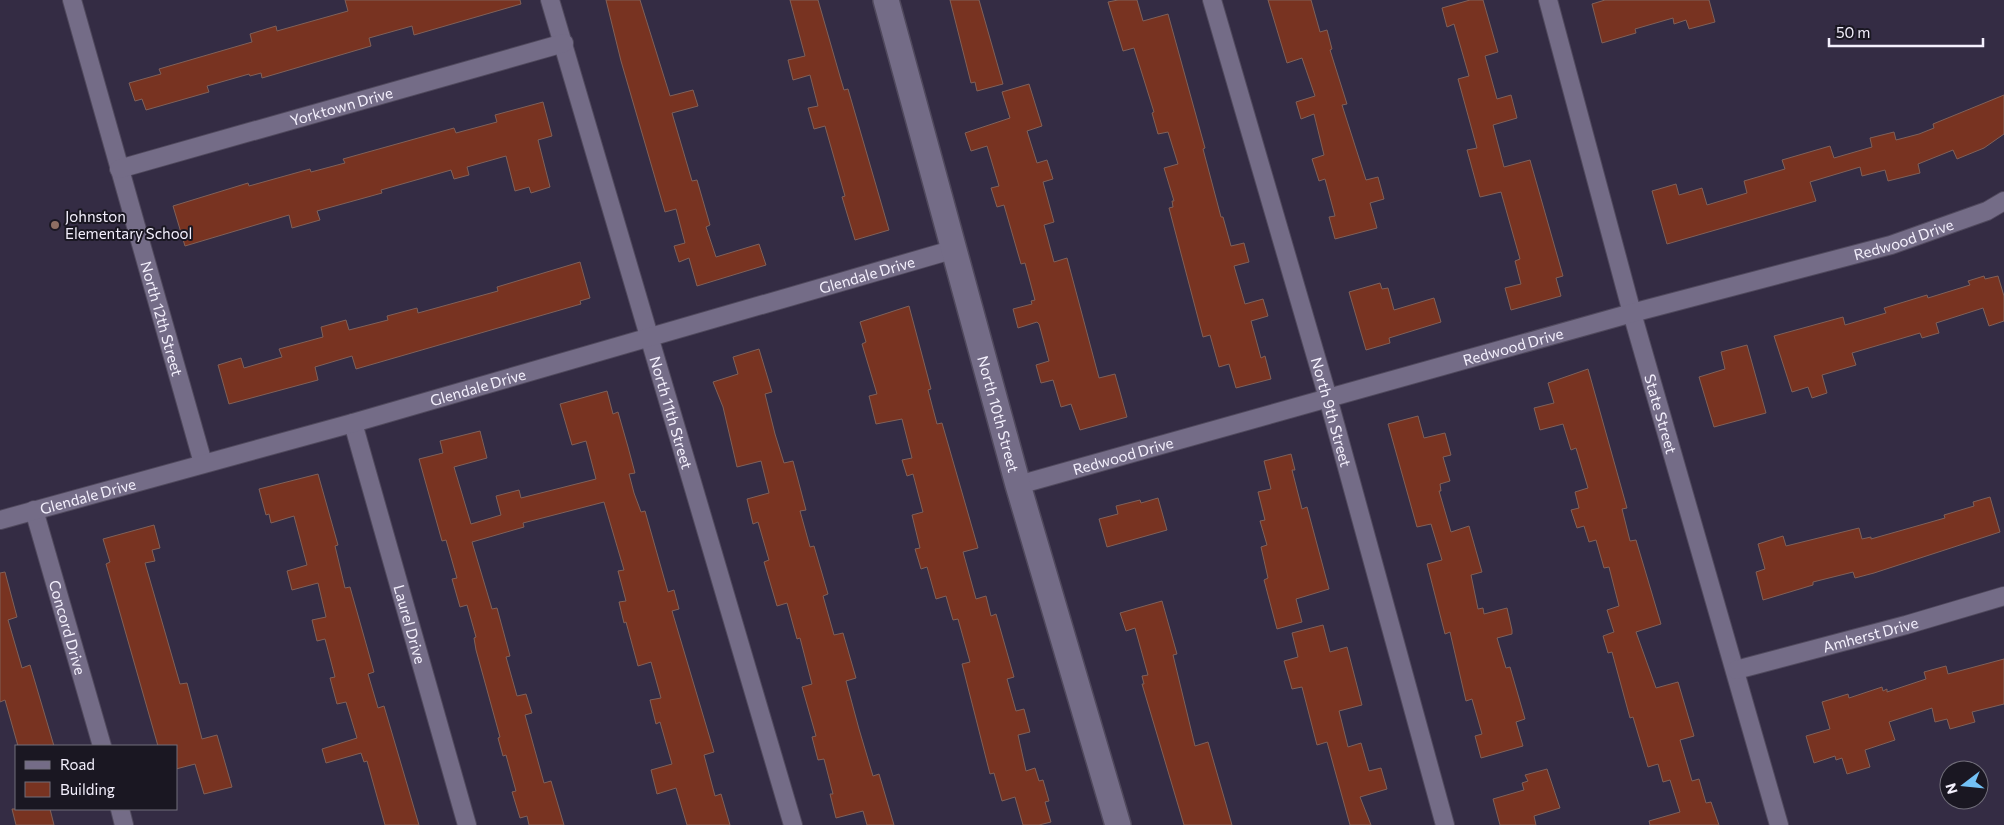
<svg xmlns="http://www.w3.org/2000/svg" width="2004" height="825" font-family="Commissioner,sans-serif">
	<rect width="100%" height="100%" fill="#342c44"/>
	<g fill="#783321" stroke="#806159">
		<polygon points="345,0 520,0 521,4 414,35 412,26 369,38 371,46 262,78 261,73 250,76 249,74 207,86 209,92 146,110 142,99 135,101 129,83 161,74 159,69 252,42 250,34 276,26 277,31 348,11"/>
		<polygon points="606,0 640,0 670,96 693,90 698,106 672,113 692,181 697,180 710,225 706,227 716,257 759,244 766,265 697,286 689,258 679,262 674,246 685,243 676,209 665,212 621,61"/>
		<polygon points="790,0 818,0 841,80 844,90 848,89 889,230 855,240 842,197 845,196 825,126 814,129 808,108 818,106 810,75 793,80 788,60 805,56"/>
		<polygon points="950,0 979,0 1003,84 977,91 975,82 971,83"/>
		<polygon points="1118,0 1137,0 1143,21 1168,14 1205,148 1203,149 1221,217 1223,217 1231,246 1244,243 1249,262 1234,266 1245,304 1263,299 1268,316 1251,321 1261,358 1265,356 1271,379 1236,388 1229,364 1219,367 1210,335 1203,337 1169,208 1173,207 1172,201 1174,201 1164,168 1178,164 1168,132 1158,134 1152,113 1154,112 1134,48 1123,51 1108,2"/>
		<polygon points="1268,0 1311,0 1320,32 1327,30 1332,49 1330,50 1347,104 1342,105 1366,180 1378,177 1384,199 1370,203 1377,228 1335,239 1329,217 1335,216 1325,179 1319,181 1312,159 1324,155 1314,114 1301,119 1296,102 1315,96 1302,58 1287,63"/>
		<polygon points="1470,0 1483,0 1498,52 1485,56 1497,99 1511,95 1517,118 1493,125 1504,167 1530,160 1563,276 1556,278 1561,296 1511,310 1505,288 1521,284 1515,261 1520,259 1501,192 1480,197 1467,150 1477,148 1458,79 1469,76 1454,24 1447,27 1442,8"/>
		<polygon points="1605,0 1709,0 1715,22 1689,29 1686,20 1674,24 1673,18 1635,29 1636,33 1602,43 1592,4"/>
		<polygon points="1029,84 1042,126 1027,131 1037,163 1047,160 1053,179 1043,182 1054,222 1044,225 1054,262 1067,258 1099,378 1115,374 1127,417 1080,430 1071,404 1061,407 1053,380 1041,383 1036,365 1049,361 1039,324 1037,322 1018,328 1013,309 1032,304 1031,301 1035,300 1025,263 1021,264 1004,205 997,207 991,188 999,186 987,146 971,151 965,133 1010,118 1002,92"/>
		<polygon points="2004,95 2004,134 1984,148 1957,159 1953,150 1918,164 1920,173 1888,181 1885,170 1862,176 1860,167 1810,182 1816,201 1667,244 1652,191 1676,184 1679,195 1702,188 1707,205 1747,193 1744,181 1785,169 1782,160 1830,146 1834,158 1872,147 1870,138 1894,132 1896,140 1919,134 1934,128 1933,124"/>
		<polygon points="543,102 552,136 538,140 550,187 531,193 529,187 515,191 506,156 467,167 469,175 454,179 451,170 381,190 382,193 317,211 320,220 292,228 289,215 185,246 173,206 248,183 249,186 310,169 311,172 345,163 343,159 454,128 456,133 497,122 495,115"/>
		<polygon points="580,262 590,298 580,301 581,304 356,369 352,356 315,367 318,380 229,404 218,365 241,358 244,368 282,357 279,349 323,337 321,327 346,320 349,330 388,320 387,316 417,308 418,313 498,291 497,287"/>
		<polygon points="1984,276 1985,279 1998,276 2004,296 2004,321 1989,326 1983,308 1936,323 1939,333 1922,338 1920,333 1852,353 1856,365 1822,375 1827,393 1812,398 1808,387 1792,392 1774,336 1843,317 1845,325 1886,313 1884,308 1927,295 1928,298 1970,285 1968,281"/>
		<polygon points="1380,283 1382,289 1388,288 1394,310 1434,298 1441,322 1389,338 1390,343 1366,350 1349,292"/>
		<polygon points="909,306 931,389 928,390 937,424 942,423 978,548 963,552 976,599 986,596 991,616 996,614 1014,677 1007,679 1016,711 1024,709 1030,732 1018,735 1026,771 1035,768 1039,781 1043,780 1049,801 1045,802 1051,822 1039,825 1023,825 1015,797 1002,801 994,773 990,774 962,664 970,662 958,619 953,620 946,596 936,599 927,567 921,569 915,549 920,548 912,515 923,512 913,474 907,476 902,460 912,458 902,419 876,424 869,396 877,394 862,344 866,342 860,322"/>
		<polygon points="1747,345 1766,413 1714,427 1699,377 1725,369 1721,352"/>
		<polygon points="759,349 772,392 765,394 775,434 784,463 793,461 806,510 800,511 810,547 814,546 828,594 823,596 834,635 843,633 856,678 846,681 859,729 873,776 879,774 894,825 867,825 863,811 836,818 830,794 833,794 824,759 818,760 812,737 816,736 802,687 812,684 800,638 797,639 787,603 777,606 764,562 769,560 758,522 753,524 747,499 769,493 761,461 737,467 723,407 713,382 738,374 733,357"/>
		<polygon points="1588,369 1627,508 1622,509 1630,541 1636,540 1661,624 1636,632 1656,688 1678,682 1694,736 1680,740 1692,781 1699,779 1706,803 1711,802 1719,825 1650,825 1649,821 1680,812 1670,780 1663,782 1658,764 1648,767 1633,717 1630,718 1612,652 1608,653 1603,636 1614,632 1607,610 1619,606 1609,567 1604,568 1596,540 1589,542 1584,526 1577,528 1571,510 1579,508 1575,492 1588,488 1576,448 1571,450 1563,424 1540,430 1534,408 1554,403 1548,383"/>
		<polygon points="607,391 613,414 618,412 628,447 635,473 629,474 634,493 641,512 645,511 668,592 674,590 679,609 672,611 714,752 704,755 715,796 721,794 730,825 687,825 676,788 657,794 651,770 672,764 660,722 656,724 650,700 661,698 651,662 638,666 626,622 624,623 619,602 626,601 618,571 624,570 604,502 523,523 524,527 472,542 492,609 497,608 510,656 506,657 517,696 526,694 532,713 525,715 544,783 551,781 564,825 529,825 527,816 520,818 512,792 516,791 506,755 503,756 498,738 500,737 476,650 474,638 476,637 467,605 460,607 452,579 457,578 446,540 442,541 419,459 443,453 440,441 480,431 487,458 454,467 471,524 501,515 496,496 519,490 521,498 596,479 586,441 572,445 560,404"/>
		<polygon points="1418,416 1424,438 1445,433 1451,455 1443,457 1450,481 1440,484 1441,491 1439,491 1451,532 1469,526 1482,572 1471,575 1478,609 1483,608 1484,614 1507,608 1512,630 1512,634 1497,638 1506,668 1510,667 1525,719 1516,722 1523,746 1481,758 1475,736 1482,734 1472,699 1466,701 1450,632 1445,634 1427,564 1442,560 1431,524 1417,527 1388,424"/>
		<polygon points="1291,454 1295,470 1292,470 1302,509 1307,507 1329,589 1296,599 1302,622 1277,629 1264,580 1268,578 1261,547 1267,545 1260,521 1265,520 1258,492 1271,489 1264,461"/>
		<polygon points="318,474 338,545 335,546 345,588 350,587 374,672 368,674 378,708 384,706 419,825 385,825 367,761 364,762 361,753 326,763 322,749 357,738 346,702 337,704 330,678 335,677 325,639 317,641 312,620 326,617 318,583 292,590 287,571 307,565 294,516 271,523 269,514 266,515 259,489"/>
		<polygon points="1990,497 2000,532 1874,573 1855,578 1853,572 1813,582 1813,585 1763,600 1756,572 1765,569 1758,544 1783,536 1786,546 1859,528 1862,539 1871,537 1871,539 1945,518 1944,515 1974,506 1973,502"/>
		<polygon points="1158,498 1167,530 1107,547 1099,519 1118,514 1116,506 1140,500 1141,503"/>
		<polygon points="154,525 160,548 152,550 155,561 145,563 180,684 187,683 202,739 217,735 232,787 204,794 195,764 176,769 176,746 158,746 106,564 110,562 103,539"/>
		<polygon points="5,572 17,617 8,620 22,668 30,665 54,746 18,746 5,700 0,702 0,573"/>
		<polygon points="1162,601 1177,654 1173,655 1195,746 1208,742 1232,825 1184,825 1142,684 1144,684 1142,676 1148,675 1135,628 1126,631 1120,613"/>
		<polygon points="1323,625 1330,652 1347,647 1362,705 1339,711 1348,747 1361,743 1369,771 1381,768 1387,789 1360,797 1371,825 1350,825 1327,742 1317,745 1302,687 1292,689 1284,661 1298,657 1292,633"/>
		<polygon points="2004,659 2004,704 1972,712 1975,722 1950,729 1947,719 1935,722 1932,708 1889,722 1895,740 1865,750 1870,767 1847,774 1842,758 1836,760 1835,756 1814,763 1806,736 1830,729 1822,702 1848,694 1849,698 1882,687 1883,691 1887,689 1887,692 1926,679 1924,672 1946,666 1948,674"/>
		<polygon points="1547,769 1560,808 1534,816 1536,825 1500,825 1493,799 1524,790 1522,783 1528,781 1525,775"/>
		<polygon points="12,809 50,809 54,825 16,825"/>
	</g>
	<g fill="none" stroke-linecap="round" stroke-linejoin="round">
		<defs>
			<g id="street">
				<path id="s1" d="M 72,0 L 203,463"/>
				<path id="s2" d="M 550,0 L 793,825"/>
				<path id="s3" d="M 1212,0 L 1328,398 L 1445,825"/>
				<path id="s4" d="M 1548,0 L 1632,313 L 1779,825"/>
				<path id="s5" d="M 119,169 L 564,43"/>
				<path id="s6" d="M 353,423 L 467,825"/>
				<path id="s7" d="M 1018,485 L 1632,313 L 1891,245 L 1987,211 L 2004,201"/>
				<path id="s8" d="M 34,510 L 102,746"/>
				<path id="s9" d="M 0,520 L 353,423 L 955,249"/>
				<path id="s10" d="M 1736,670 L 1906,625 L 2004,596"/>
				<polyline points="120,809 124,825"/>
			</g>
			<g id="secondary">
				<path id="s11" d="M 886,0 L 1018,485 L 1118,825"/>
			</g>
		</defs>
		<use href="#street" stroke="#50495d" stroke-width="20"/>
		<use href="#secondary" stroke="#50495d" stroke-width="28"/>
		<use href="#street" stroke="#746c87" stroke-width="18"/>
		<use href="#secondary" stroke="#746c87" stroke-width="25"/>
	</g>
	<circle fill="#8d6e63" stroke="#1a1722" stroke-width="2" cx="55" cy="225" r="5"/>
	<g text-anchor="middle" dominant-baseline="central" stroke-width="4" stroke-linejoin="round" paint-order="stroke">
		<g font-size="15" fill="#f4f0fd" stroke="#1a1722">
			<text stroke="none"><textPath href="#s5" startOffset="231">Yorktown Drive</textPath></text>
			<text stroke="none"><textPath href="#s7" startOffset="919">Redwood Drive</textPath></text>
			<text stroke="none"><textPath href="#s9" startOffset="901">Glendale Drive</textPath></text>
			<text stroke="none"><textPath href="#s1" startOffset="331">North 12th Street</textPath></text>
			<text stroke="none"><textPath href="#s7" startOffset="514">Redwood Drive</textPath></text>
			<text stroke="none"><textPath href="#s9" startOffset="496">Glendale Drive</textPath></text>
			<text stroke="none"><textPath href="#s2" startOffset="430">North 11th Street</textPath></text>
			<text stroke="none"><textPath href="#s3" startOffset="429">North 9th Street</textPath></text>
			<text stroke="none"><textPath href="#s11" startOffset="429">North 10th Street</textPath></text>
			<text stroke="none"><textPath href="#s4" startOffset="429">State Street</textPath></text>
			<text stroke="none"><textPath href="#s7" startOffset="109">Redwood Drive</textPath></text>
			<text stroke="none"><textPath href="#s9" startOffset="91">Glendale Drive</textPath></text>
			<text stroke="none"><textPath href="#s6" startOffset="209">Laurel Drive</textPath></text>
			<text stroke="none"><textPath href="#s8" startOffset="122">Concord Drive</textPath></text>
			<text stroke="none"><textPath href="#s10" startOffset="139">Amherst Drive</textPath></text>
		</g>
		<g font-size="15" fill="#f4f0fd" stroke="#1a1722" text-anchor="start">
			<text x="65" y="216">Johnston<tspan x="65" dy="17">Elementary School</tspan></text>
		</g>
	</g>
	<rect x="15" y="745" width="162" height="65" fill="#1a1722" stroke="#716e7a"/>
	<rect x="25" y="761" width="25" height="8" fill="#746c87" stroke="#716e7a"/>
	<text x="60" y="770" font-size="15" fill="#f4f0fd">Road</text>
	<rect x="25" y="782" width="25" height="15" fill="#783321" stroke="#716e7a"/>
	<text x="60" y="795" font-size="15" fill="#f4f0fd">Building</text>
	<g transform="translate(1964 785) rotate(254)"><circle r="24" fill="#1a1722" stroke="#716e7a"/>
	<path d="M0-4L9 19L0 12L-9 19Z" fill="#73c1f6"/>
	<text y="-8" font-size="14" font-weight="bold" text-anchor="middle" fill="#f4f0fd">N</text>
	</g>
	<path d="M1829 38v8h154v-8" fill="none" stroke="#f4f0fd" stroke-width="2.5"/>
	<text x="1836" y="38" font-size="15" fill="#f4f0fd" stroke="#1a1722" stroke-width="4" paint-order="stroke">50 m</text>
</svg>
